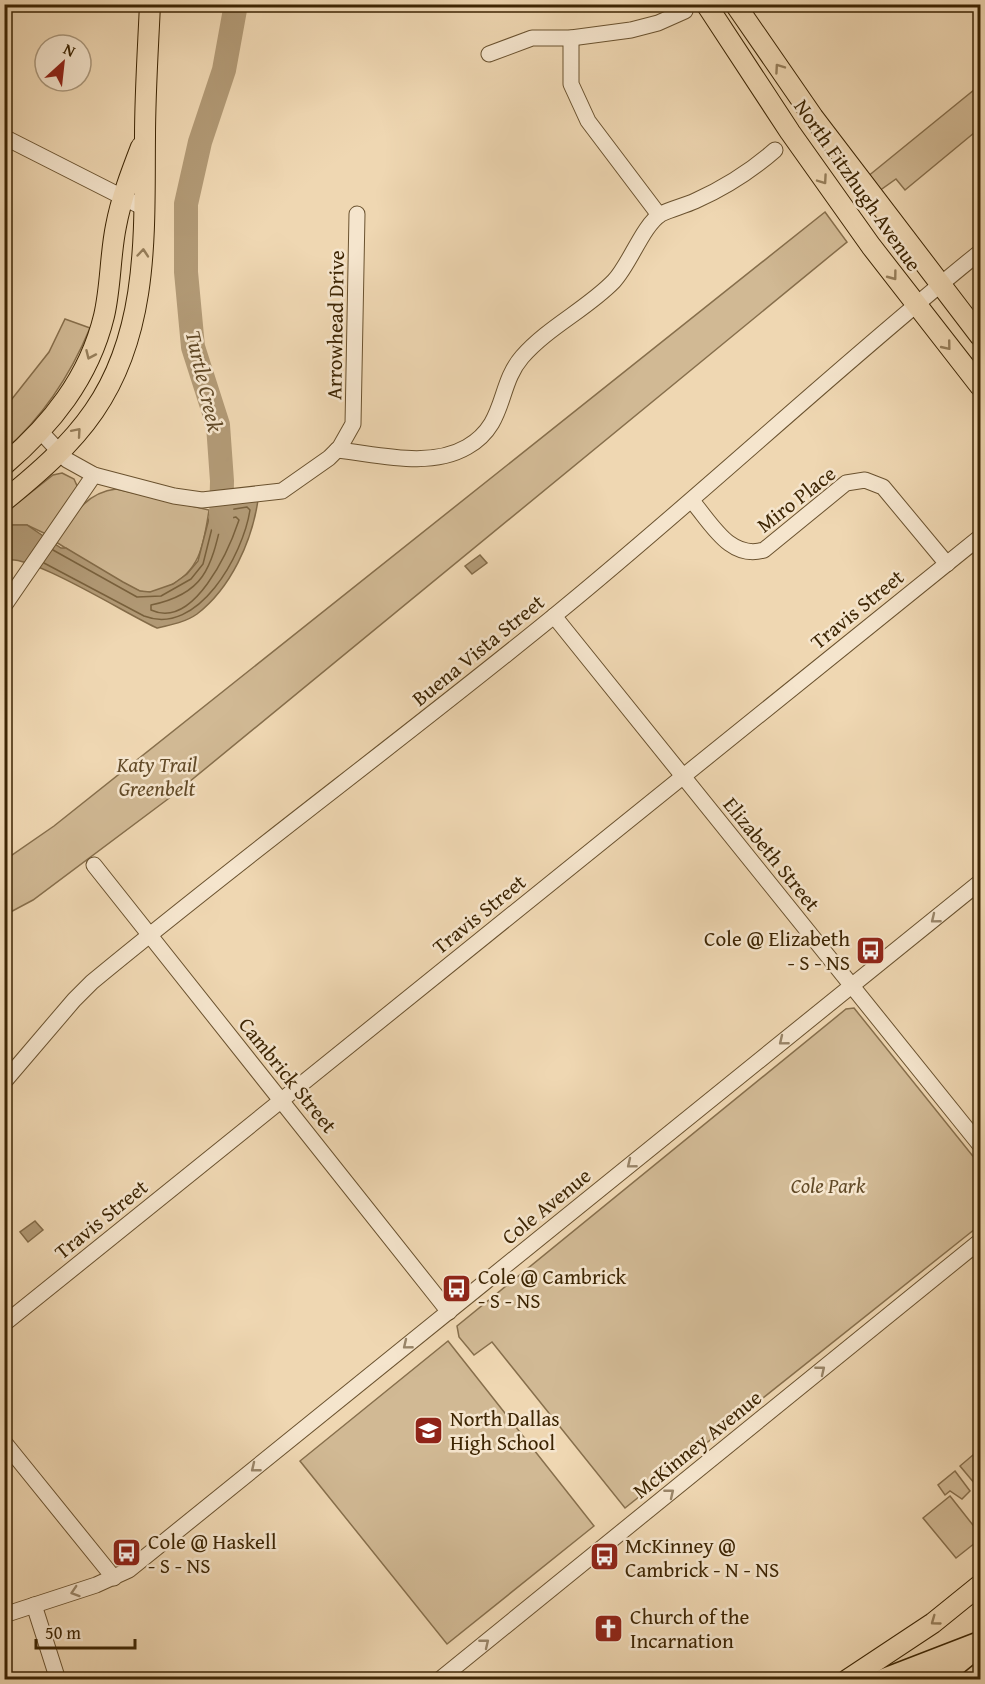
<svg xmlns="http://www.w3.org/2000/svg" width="985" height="1684" font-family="'Gentium Book Plus',serif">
	<rect width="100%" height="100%" fill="#efd7b2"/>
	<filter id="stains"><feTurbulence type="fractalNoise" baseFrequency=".00333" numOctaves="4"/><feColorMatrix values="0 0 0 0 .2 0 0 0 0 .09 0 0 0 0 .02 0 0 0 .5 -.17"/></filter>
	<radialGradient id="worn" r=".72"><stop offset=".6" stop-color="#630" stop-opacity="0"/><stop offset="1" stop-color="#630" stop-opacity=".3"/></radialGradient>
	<g fill="#d1b994" stroke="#876f4c" stroke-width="1.5">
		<polygon points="980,85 980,128 905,190 896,179 879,191 867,177"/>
		<polygon points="825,212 847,242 172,796 33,900 5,915 5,860 54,826"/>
		<path d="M 65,319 L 90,328 C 70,376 44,416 5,450 L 4,409 L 49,352 Z"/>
		<polygon points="62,473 74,479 78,488 48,535 27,525 5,525 5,513 53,475"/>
		<path d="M 116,489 L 209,510 C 204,542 201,572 167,587 C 159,590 150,594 140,591 C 120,586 76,554 56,542 C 73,517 84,493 116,489 Z"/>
		<polygon points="854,1008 980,1165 980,1225 625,1508 492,1342 474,1355 459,1337 457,1326 846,1009"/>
		<polygon points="448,1341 594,1526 447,1644 300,1461"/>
		<polygon points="980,1449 980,1490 960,1466"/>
		<polygon points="955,1471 970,1491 962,1499 950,1491 945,1495 938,1485"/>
		<polygon points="950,1496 980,1534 980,1539 956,1558 923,1518"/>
	</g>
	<g fill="#b29a76" stroke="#836b48" stroke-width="1.5">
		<path d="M 258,500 C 252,541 231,588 197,614 C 186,622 171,625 157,628 C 131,617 25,550 5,561 L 5,525 L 27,525 L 61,548 L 66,548 L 123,582 L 140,591 L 150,592 L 173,584 L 187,574 L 198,561 L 212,507 Z"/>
		<polygon points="480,555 487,563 472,574 465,566"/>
		<polygon points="35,1221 43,1230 28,1242 20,1232"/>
	</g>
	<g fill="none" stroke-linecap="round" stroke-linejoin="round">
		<g stroke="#78603c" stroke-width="1.5">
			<path d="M 236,517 L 239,520 C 229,550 194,630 151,610 L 151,605 C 205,594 211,567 222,520 Z"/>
			<path d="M 44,563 L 144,616 C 198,637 243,555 250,510 L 247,507 L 216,512 L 203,564 L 191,579 L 161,596 L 137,597 L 53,550"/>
		</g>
		<polyline stroke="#b29a76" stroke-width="24" points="221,522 222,481 218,425 193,347 186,272 186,204 200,142 224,70 236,4"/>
		<defs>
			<g id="minor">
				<polyline points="571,38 571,84 588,121 659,215"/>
				<polyline points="489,54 532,38 571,38 631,30 658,23 685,11"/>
				<polyline points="4,137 146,209"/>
				<polyline points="41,432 67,460 94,475 174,496 202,500 282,491 329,458 340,447 353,424 357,214"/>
				<path d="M 337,450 C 377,454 429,469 467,447 C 507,424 497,386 522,357 C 548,327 587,309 614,281 C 630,264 643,225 661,214 C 671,209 684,206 695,201 C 724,188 751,171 775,150"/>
				<path d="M 692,501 C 712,524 730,560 764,550 L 846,483 L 865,480 L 883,487 L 947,564"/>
				<polyline points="4,606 94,475"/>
				<polyline points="554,616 980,1145"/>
				<polyline points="94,865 449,1312"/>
				<path d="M 4,1082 L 74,1000 L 92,982 C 243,857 402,740 554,616 C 699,498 835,369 980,252"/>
				<polyline points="4,1324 980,537"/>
				<polyline points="4,1442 114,1578"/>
				<polyline points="34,1605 58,1680"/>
				<polyline points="4,1615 96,1585 129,1570 980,882"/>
				<polyline points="439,1680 980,1241"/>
			</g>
			<g id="major">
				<polyline points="706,4 790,132 871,246 980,386"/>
				<polyline points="735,4 813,117 980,336"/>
				<path d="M 4,465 C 51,425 89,378 104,316 C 111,286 110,255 116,226 C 121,199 131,173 141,147"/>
				<path d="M 4,501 C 37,474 70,446 94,411 C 150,330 144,230 145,137 C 145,93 148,49 150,4"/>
				<polyline points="847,1680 933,1623 980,1585"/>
			</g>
			<g id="highway">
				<polyline points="884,1680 980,1643"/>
				<polyline points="936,1680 968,1654"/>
			</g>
		</defs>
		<use href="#minor" stroke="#6a522f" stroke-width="17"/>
		<use href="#major" stroke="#3d2503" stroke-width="22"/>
		<use href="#highway" stroke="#3d2503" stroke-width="25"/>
		<use href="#minor" stroke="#f5e5cd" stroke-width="15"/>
		<use href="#major" stroke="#efd7b2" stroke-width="20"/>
		<use href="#highway" stroke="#efd7b2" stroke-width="22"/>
	</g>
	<defs><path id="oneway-chevron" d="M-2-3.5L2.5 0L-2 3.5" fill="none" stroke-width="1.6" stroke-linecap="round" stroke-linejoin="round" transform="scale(1.5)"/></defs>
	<g stroke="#967e5a">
		<use href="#oneway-chevron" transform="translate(779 68) rotate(-125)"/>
		<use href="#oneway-chevron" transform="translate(823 180) rotate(55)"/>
		<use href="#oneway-chevron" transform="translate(143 253) rotate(-85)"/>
		<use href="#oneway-chevron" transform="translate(893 276) rotate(53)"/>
		<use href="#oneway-chevron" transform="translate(947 346) rotate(51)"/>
		<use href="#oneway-chevron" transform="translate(90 355) rotate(114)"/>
		<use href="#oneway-chevron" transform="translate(77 432) rotate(-49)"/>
		<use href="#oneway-chevron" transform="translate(935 1621) rotate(144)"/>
	</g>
	<g stroke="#998568">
		<use href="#oneway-chevron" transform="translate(935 919) rotate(141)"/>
		<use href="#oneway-chevron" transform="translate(783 1041) rotate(141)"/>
		<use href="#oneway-chevron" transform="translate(631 1164) rotate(141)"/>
		<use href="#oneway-chevron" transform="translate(407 1345) rotate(141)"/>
		<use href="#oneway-chevron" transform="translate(821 1370) rotate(-39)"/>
		<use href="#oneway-chevron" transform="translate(255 1468) rotate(141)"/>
		<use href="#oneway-chevron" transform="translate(670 1493) rotate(-39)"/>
		<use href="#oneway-chevron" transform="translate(75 1592) rotate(162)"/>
		<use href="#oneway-chevron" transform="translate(485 1643) rotate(-39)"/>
	</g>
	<defs>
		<symbol id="bus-square" viewBox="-11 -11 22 22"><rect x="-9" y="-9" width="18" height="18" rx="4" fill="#8f2418" stroke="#f5e5cd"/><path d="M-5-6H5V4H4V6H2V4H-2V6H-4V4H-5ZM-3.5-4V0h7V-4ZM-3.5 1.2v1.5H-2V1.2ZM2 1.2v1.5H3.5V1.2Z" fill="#fff"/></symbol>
		<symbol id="school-square" viewBox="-11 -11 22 22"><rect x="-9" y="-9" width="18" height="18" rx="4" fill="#8f2418" stroke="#f5e5cd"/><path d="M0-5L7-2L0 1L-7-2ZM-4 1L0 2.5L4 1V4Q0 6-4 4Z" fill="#fff"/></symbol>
		<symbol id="church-square" viewBox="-11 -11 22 22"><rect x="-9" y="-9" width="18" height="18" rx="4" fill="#8f2418" stroke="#f5e5cd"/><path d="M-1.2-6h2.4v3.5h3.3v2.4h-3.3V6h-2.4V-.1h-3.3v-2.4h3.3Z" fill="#fff"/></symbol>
	</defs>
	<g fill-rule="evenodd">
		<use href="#bus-square" x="854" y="934" width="33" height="33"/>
		<use href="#bus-square" x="440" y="1272" width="33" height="33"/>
		<use href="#school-square" x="412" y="1414" width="33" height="33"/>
		<use href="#bus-square" x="110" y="1536" width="33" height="33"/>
		<use href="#bus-square" x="588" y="1540" width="33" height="33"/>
		<use href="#church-square" x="592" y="1612" width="33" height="33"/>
	</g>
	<g text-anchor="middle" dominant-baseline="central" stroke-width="5" stroke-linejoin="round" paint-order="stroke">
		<g font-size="21" fill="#3d2503" stroke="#f5e5cd">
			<text transform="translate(858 185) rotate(55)">North Fitzhugh Avenue</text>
			<text transform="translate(335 325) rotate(-89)">Arrowhead Drive</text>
			<text transform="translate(796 499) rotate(-38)">Miro Place</text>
			<text transform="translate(857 609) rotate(-39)">Travis Street</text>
			<text transform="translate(478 650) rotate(-39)">Buena Vista Street</text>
			<text transform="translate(772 854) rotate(51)">Elizabeth Street</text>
			<text transform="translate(479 914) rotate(-39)">Travis Street</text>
			<text transform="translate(288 1075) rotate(51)">Cambrick Street</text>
			<text transform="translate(546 1206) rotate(-39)">Cole Avenue</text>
			<text transform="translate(101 1219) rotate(-39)">Travis Street</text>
			<text transform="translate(697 1444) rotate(-39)">McKinney Avenue</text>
		</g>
		<g font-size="21" font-style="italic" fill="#624a27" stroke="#f5e5cd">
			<text x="157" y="764">Katy Trail<tspan x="157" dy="24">Greenbelt</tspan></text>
			<text x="828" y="1185">Cole Park</text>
		</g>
		<g font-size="21" fill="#3d2503" stroke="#f5e5cd" text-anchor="start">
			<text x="850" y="938" text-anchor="end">Cole @ Elizabeth<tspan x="850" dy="24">- S - NS</tspan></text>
			<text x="478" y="1276">Cole @ Cambrick<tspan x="478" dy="24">- S - NS</tspan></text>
			<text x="450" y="1418">North Dallas<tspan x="450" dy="24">High School</tspan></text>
			<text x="148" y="1541">Cole @ Haskell<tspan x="148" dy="24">- S - NS</tspan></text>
			<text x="625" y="1545">McKinney @<tspan x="625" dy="24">Cambrick - N - NS</tspan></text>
			<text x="630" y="1616">Church of the<tspan x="630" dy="24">Incarnation</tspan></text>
		</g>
		<g font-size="22" font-style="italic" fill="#604826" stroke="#f5e5cd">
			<text transform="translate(205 381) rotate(77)">Turtle Creek</text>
		</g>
	</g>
	<rect width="985" height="1684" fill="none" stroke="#efd7b2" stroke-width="24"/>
	<rect x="6" y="6" width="973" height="1672" fill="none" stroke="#3d2503" stroke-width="3"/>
	<rect x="12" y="12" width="961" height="1660" fill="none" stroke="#3d2503" stroke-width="1.5"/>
	<g transform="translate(63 63) rotate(27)"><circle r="28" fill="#f5e5cd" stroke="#ab987c" stroke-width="1.5"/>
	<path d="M0-4.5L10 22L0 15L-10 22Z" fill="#8f2418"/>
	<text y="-9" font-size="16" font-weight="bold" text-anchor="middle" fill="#3d2503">N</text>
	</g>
	<path d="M36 1639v9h99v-9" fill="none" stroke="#3d2503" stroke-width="3"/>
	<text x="45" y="1639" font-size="18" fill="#3d2503" stroke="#f5e5cd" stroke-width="4.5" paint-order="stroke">50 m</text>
	<rect width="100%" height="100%" filter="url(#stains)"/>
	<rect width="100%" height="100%" fill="url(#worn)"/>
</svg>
